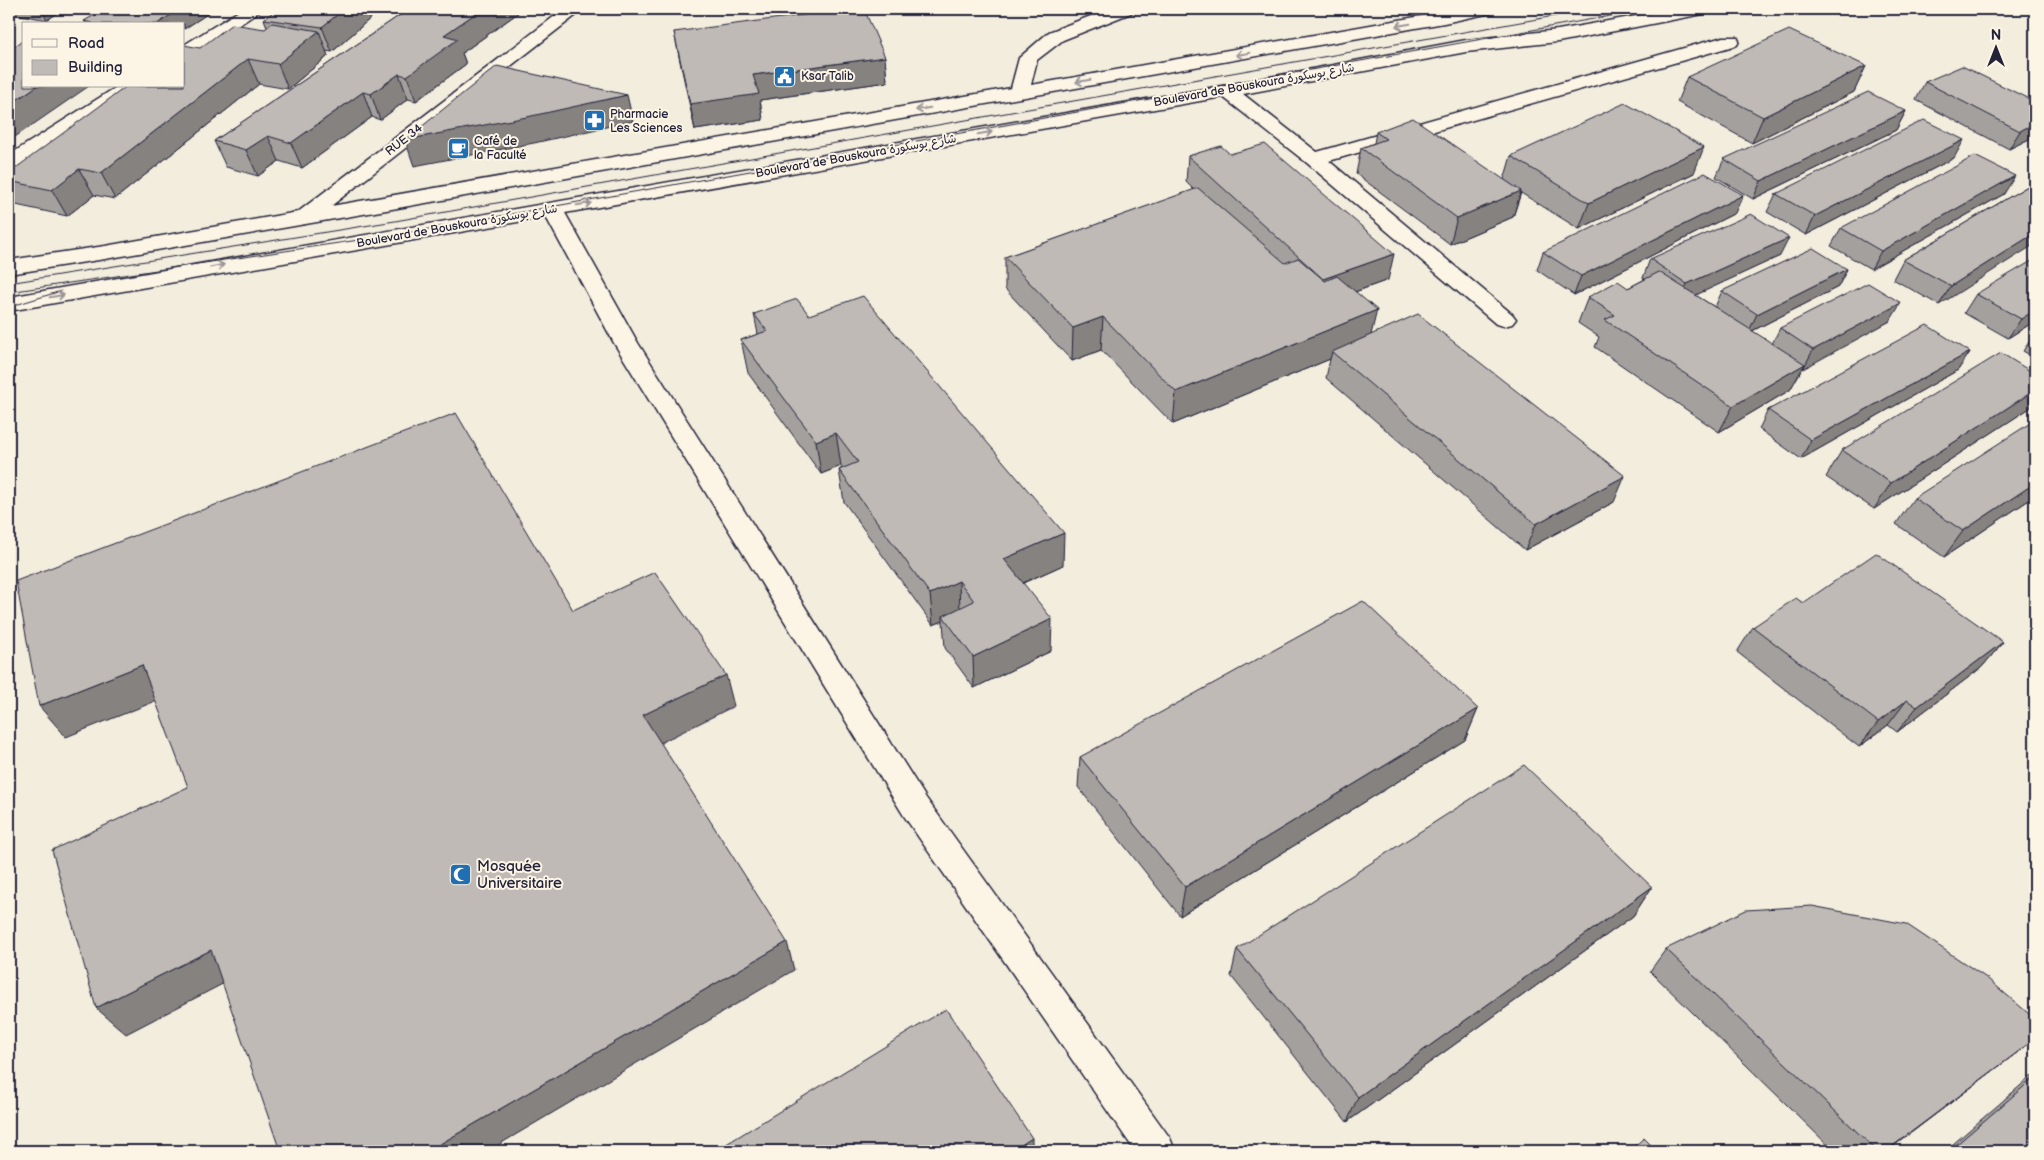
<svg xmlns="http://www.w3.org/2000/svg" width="2044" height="1160" font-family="'Balsamiq Sans','Playpen Sans Arabic',sans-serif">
	<rect width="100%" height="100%" fill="#f3edde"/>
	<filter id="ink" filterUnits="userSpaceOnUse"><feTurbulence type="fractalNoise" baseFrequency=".02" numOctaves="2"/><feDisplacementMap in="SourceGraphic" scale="10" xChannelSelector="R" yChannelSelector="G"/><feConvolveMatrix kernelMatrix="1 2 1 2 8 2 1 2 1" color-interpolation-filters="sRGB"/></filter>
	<g filter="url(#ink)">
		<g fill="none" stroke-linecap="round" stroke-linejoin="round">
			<defs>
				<g id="minor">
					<polygon points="242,9 263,9 191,57 184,59 184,45"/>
					<polygon points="564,9 584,9 331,206 1011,88 1019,58 1049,32 1109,9 1134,9 1131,13 1063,40 1037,60 1031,85 1461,9 1494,9 1491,13 1444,23 392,209 105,259 9,274 9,260 105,246 298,212"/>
					<polygon points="1675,9 1712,9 1709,13 1703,14 1558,42 1466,52 1243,94 1317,152 1723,37 1737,37 1739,41 1737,45 1329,161 1512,314 1516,319 1512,324 1504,326 1496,324 1307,163 1223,97 565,213 638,343 926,798 1170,1138 1175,1151 1135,1151 904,816 614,343 546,217 9,311 9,297 1227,85 1466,40 1558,30"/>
					<polygon points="118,86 141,86 139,90 16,168 9,170 9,155"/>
				</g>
			</defs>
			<use href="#minor" stroke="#22223b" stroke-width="3"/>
			<use href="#minor" fill="#fcf5e5" fill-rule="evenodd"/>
			<g stroke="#22223b" stroke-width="1">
				<polyline points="9,283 395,221 1594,9"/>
				<polyline points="9,292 406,233 1649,9"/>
				<polyline points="9,307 61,291"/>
			</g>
		</g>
		<g fill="#a4a09d" stroke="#22223b">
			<polygon points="9,9 64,9 47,20 9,13"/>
			<polygon points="215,9 184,29 184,24 86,24 84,21"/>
			<polygon points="277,9 381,9 332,52 326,51 328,56 288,89 259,84 115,199 94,195 67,216 16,205 9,193 9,173 200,48 265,29 267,27 264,19"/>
			<polygon points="409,9 517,9 518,13 462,53 466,64 416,101 408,99 380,120 372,117 302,168 279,161 258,176 226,167 214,141"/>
			<polygon points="674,32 885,57 887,82 760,100 763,120 695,130 679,57"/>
			<polygon points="1866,66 1854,92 1752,143 1677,102 1687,77"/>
			<polygon points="1925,82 2035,102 2035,136 2009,149 1916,100"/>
			<polygon points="1906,111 1896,130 1753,199 1716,177 1724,159"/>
			<polygon points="1376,132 1504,180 1511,156 1694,173 1579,229 1521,193 1513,217 1450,244 1356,174 1361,148 1374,143"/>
			<polygon points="1230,154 1388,280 1355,292 1371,334 1614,502 1525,550 1326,378 1330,359 1173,424 1101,350 1072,361 1005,289 1005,257 1194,190 1186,182 1188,156"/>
			<polygon points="1954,158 1806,235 1767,212 1776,194"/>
			<polygon points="2033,183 1939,305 1893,279 1903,260"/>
			<polygon points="2004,194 1871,269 1831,246 1841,228"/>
			<polygon points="1735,213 1574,295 1537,270 1543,252"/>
			<polygon points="1780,256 1695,295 1715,307 1722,291 1847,269 1838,287 1752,331 1772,344 1780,328 1890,321 1802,368 1790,390 1719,432 1595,347 1599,337 1578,323 1588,297 1628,288 1645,279 1643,278 1650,259"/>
			<polygon points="1976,294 2035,321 2008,338 1964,313"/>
			<polygon points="754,314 809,315 1063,565 1023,583 1051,651 974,688 945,648 943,621 933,625 844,502 839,470 842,468 841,466 821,474 748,373 741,340 758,334"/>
			<polygon points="2035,333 2035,358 2023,351"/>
			<polygon points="1970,352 1958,370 1801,459 1759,429 1768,410"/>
			<polygon points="2030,408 1874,509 1826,477 1842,450"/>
			<polygon points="2035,496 1944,557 1896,524 1914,498"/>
			<polygon points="1803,603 2003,642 1982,667 1897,732 1888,725 1859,747 1737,652 1753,627"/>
			<polygon points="1478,709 1465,740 1180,916 1078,787 1080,757"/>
			<polygon points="1652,887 1633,916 1347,1122 1231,976 1237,949"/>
			<polygon points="1666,949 2035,1039 1887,1151 1834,1151 1650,971"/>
			<polygon points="2035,1073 2035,1151 1945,1151"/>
		</g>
		<g fill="#86827f" stroke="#22223b">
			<polygon points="41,9 64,9 47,20"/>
			<polygon points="180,9 215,9 184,29 184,24 157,24"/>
			<polygon points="344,9 381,9 332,52 322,27"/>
			<polygon points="482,9 517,9 518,13 462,53 466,64 416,101 407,76 444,35"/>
			<polygon points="319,31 328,56 288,89 278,64"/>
			<polygon points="885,57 887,82 760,100 763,120 695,130 690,104 753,75"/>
			<polygon points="248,59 259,84 115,199 101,173"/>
			<polygon points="1866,66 1854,92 1752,143 1763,117"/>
			<polygon points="399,74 408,99 380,120 371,94"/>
			<polygon points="37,86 89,86 12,139 9,133 9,105"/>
			<polygon points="363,92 372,117 302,168 291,143"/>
			<polygon points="627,95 633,121 534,143 414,166 405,140"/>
			<polygon points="1906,111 1896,130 1753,199 1761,181"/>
			<polygon points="2035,123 2035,136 2009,149 2020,131"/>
			<polygon points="268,136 279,161 258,176 246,150"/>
			<polygon points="1964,140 1954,158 1806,235 1815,216"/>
			<polygon points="1704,147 1694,173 1579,229 1589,203"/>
			<polygon points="79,169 94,195 67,216 52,190"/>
			<polygon points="2015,176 2004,194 1871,269 1881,251"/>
			<polygon points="1521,191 1513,217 1450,244 1457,218"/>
			<polygon points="1743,195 1735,213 1574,295 1581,276"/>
			<polygon points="2035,233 2035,244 1939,305 1951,286"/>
			<polygon points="1789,238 1780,256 1679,303 1687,284"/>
			<polygon points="1394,254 1388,280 1318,305 1323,279"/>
			<polygon points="1847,269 1838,287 1748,333 1757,314"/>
			<polygon points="1901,303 1890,321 1803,369 1813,350"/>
			<polygon points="1377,310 1369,343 1332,352 1330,359 1173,424 1176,392"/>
			<polygon points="2035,310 2035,321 2008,338 2021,319"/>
			<polygon points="1103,317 1101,350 1072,361 1073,328"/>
			<polygon points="1970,352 1958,370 1801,459 1811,440"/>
			<polygon points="1805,364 1790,390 1719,432 1733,406"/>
			<polygon points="2035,390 2035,401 2030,408 1874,509 1891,483"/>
			<polygon points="836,433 841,466 821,474 816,441"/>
			<polygon points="1625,476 1614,502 1525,550 1536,524"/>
			<polygon points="2035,483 2035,496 1944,557 1963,531"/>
			<polygon points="1064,533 1063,565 1005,591 1004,559"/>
			<polygon points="959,581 960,613 943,616 943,621 933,625 930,594"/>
			<polygon points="1052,619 1051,651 974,688 973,657"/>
			<polygon points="2003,642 1982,667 1897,732 1917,707"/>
			<polygon points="142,665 166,697 66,737 39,706"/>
			<polygon points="726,675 734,706 654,746 643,715"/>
			<polygon points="1907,700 1888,725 1859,747 1878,722"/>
			<polygon points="1478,709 1465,740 1180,916 1185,887"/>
			<polygon points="1652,887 1633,916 1347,1122 1358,1097"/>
			<polygon points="787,942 794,970 488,1151 428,1151"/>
			<polygon points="211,950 236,977 126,1034 96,1008"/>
			<polygon points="2035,1039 1887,1151 1886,1151"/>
			<polygon points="1032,1138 1032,1151 1012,1151"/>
		</g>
		<g fill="#bfbab6" stroke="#22223b">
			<polygon points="105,9 180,9 157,24 95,24 84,21"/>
			<polygon points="277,9 344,9 322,27 264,19"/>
			<polygon points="409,9 482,9 444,35 458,39 407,76 399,74 371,94 363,92 291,143 268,136 246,150 214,141"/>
			<polygon points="850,9 864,9 885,57 753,75 759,94 690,104 674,32"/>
			<polygon points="272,23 319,31 278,64 248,59 101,173 79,169 52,190 9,181 9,173 127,86 184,86 184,45 200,48 232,24 265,29"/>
			<polygon points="1789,30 1866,66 1763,117 1687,77"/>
			<polygon points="24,40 24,86 37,86 9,105 9,50"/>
			<polygon points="497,66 627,95 527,117 405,140"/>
			<polygon points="1962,66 2035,102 2035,123 2020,131 1925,82"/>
			<polygon points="1868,92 1906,111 1761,181 1724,159"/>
			<polygon points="1625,103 1704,147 1589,203 1511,156"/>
			<polygon points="1413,118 1521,191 1457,218 1361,148 1386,139 1376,132"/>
			<polygon points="1924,120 1964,140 1815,216 1776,194"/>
			<polygon points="1265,144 1394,254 1323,279 1188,156 1221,146 1230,154"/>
			<polygon points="1975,156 2015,176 1881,251 1841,228"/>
			<polygon points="1705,173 1743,195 1581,276 1543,252"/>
			<polygon points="2033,183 2035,184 2035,233 1951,286 1903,260"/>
			<polygon points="1198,188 1285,263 1298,258 1325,281 1337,276 1377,310 1176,392 1103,317 1073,328 1005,257"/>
			<polygon points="1751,214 1789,238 1687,284 1650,259"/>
			<polygon points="1813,248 1847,269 1757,314 1722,291"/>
			<polygon points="2035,259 2035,310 2021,319 1976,294"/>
			<polygon points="1659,272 1805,364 1733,406 1605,320 1615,315 1588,297 1618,281 1628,288"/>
			<polygon points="1868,283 1901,303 1813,350 1780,328"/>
			<polygon points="863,296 1064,533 1004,559 1052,619 973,657 943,616 974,601 959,581 930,594 839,470 858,462 836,433 816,441 741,340 767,331 754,314 797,299 809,315"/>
			<polygon points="1418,314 1625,476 1536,524 1332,352"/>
			<polygon points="1927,325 1970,352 1811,440 1768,410"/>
			<polygon points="2001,353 2035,374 2035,390 1891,483 1842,450"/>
			<polygon points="456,413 573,610 655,572 726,675 643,715 787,942 428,1151 280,1151 211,950 96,1008 52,850 188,787 142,665 39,706 16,581"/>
			<polygon points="2035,420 2035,483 1963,531 1914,498"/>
			<polygon points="1876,553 2003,642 1917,707 1907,700 1878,722 1753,627 1796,598 1803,603"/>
			<polygon points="1363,601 1478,709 1185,887 1080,757"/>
			<polygon points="1524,765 1652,887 1358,1097 1237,949"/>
			<polygon points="1812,906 1906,924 1988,979 2035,1019 2035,1039 1886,1151 1877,1151 1666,949 1746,910"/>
			<polygon points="946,1009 1032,1138 1012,1151 715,1151"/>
			<polygon points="2035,1077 2035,1151 1949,1151"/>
			<polygon points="1644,1138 1657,1151 1629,1151"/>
		</g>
		<defs><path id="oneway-shaft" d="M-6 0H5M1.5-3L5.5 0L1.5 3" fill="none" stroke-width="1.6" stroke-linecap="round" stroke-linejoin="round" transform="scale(1.25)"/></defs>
		<g stroke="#9a9698">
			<use href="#oneway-shaft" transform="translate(1403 25) rotate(170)"/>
			<use href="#oneway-shaft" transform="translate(1243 54) rotate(170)"/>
			<use href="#oneway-shaft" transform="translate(1083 81) rotate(170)"/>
			<use href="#oneway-shaft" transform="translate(923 109) rotate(170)"/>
			<use href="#oneway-shaft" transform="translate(985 133) rotate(-10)"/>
			<use href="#oneway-shaft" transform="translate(584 204) rotate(-10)"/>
			<use href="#oneway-shaft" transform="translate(217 266) rotate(-11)"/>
			<use href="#oneway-shaft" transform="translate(57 296) rotate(-10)"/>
		</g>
	</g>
	<defs>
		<symbol id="civic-square" viewBox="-11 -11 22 22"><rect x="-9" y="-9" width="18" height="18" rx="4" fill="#1f6fb2" stroke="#fcf5e5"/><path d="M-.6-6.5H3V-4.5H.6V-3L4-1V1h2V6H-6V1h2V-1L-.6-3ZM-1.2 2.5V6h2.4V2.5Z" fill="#fff"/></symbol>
		<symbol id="pharmacy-square" viewBox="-11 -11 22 22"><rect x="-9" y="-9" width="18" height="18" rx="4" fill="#1f6fb2" stroke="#fcf5e5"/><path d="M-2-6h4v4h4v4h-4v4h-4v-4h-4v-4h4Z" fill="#fff"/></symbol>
		<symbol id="cafe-square" viewBox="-11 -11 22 22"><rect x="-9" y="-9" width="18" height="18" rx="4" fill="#1f6fb2" stroke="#fcf5e5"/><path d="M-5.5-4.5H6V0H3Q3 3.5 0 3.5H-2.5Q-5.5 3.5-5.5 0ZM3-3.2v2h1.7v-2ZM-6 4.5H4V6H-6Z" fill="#fff"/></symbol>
		<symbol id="mosque-square" viewBox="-11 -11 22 22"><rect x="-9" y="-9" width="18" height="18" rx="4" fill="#1f6fb2" stroke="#fcf5e5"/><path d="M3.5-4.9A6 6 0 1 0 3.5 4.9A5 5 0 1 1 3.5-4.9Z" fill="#fff"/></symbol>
	</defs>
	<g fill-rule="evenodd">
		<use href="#civic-square" x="772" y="64" width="25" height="25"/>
		<use href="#pharmacy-square" x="582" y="108" width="25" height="25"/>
		<use href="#cafe-square" x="446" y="136" width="25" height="25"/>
		<use href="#mosque-square" x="448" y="862" width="25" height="25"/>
	</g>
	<g text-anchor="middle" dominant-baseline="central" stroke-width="4" stroke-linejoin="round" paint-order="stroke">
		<g font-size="12" fill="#22223b" stroke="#fcf5e5" text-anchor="start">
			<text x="801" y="76">Ksar Talib</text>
			<text x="610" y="114">Pharmacie<tspan x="610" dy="14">Les Sciences</tspan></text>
			<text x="474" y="141">Café de<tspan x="474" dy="14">la Faculté</tspan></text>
		</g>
		<g font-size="12" fill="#22223b" stroke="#fcf5e5">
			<text transform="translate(1254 85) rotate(-10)">Boulevard de Bouskoura شارع بوسكورة</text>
			<text transform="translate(404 140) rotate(-38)">RUE 34</text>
			<text transform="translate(856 156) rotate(-10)">Boulevard de Bouskoura شارع بوسكورة</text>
			<text transform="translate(457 226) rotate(-10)">Boulevard de Bouskoura شارع بوسكورة</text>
		</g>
		<g font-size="15" fill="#22223b" stroke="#fcf5e5" text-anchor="start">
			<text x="477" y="866">Mosquée<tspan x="477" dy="17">Universitaire</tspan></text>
		</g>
	</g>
	<rect width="2044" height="1160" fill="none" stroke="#fcf5e5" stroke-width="30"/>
	<rect x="15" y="15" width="2014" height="1130" fill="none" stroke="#22223b" stroke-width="2" filter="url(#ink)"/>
	<rect x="22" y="22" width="162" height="65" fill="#fcf5e5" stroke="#a5a1a1"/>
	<rect x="32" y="39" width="25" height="8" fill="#fcf5e5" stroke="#a5a1a1"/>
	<text x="68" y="48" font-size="15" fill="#22223b">Road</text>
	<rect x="32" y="60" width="25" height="15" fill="#bfbab6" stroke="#a5a1a1"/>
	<text x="68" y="72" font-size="15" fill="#22223b">Building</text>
	<g transform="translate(1996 48)" stroke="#fcf5e5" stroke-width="4" paint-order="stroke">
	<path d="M0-4L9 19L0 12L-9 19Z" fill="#22223b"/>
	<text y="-8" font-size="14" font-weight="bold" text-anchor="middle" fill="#22223b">N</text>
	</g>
</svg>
